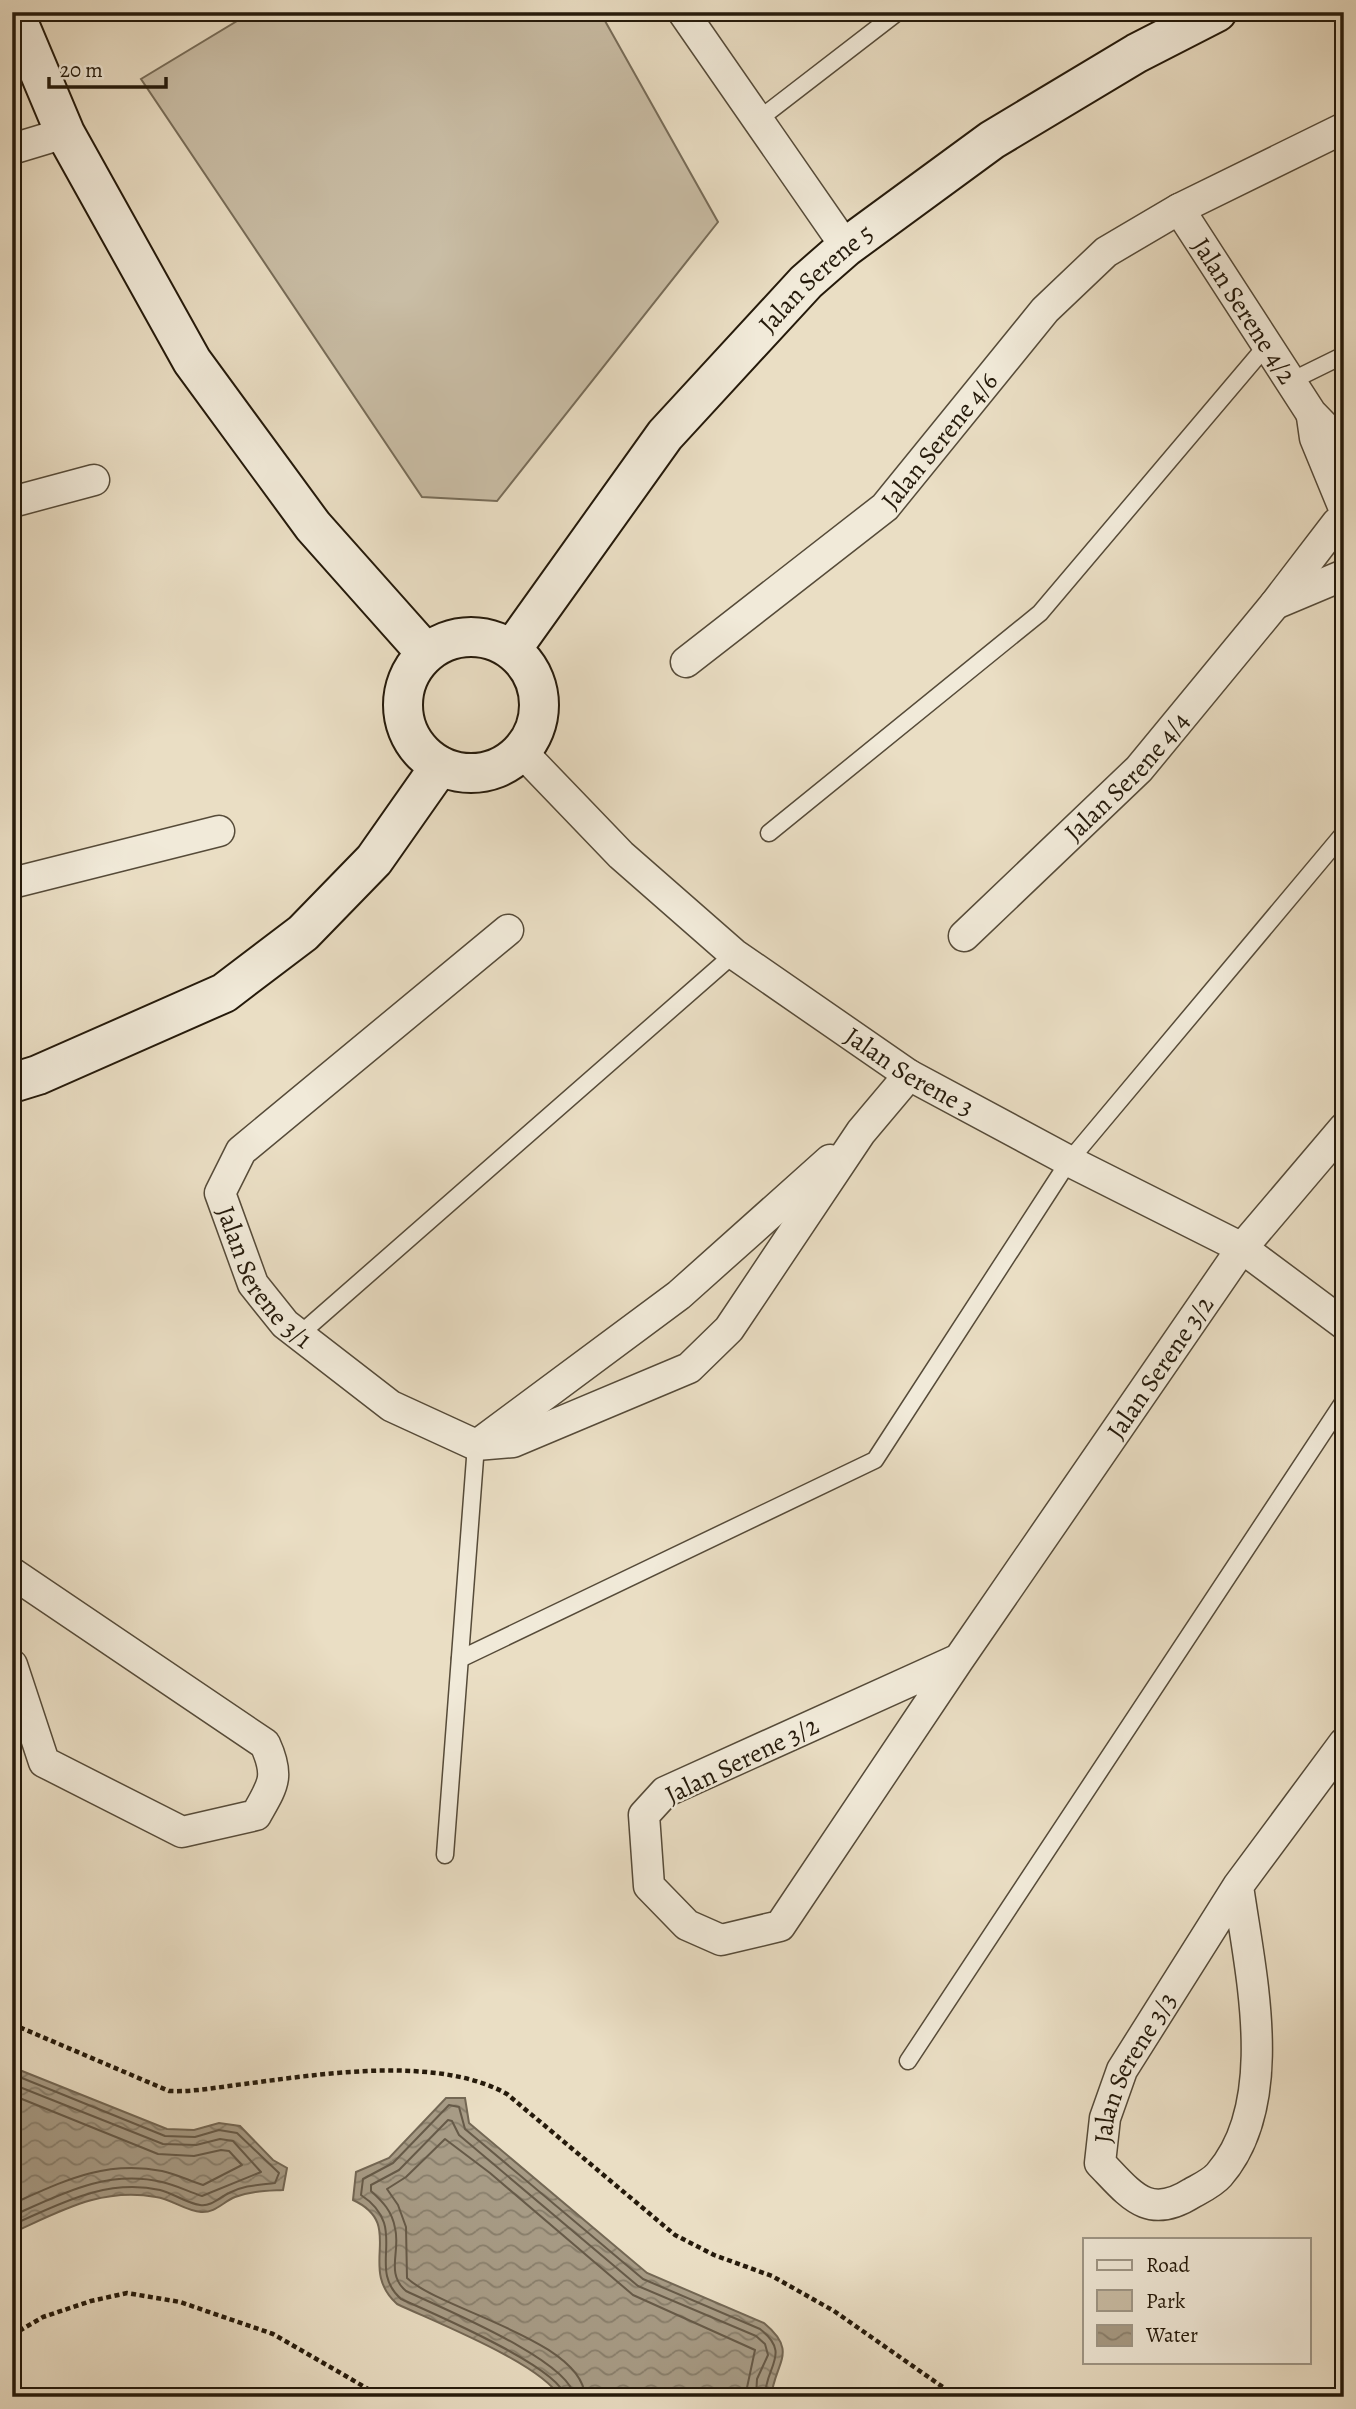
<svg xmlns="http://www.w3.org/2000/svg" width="1356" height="2409" font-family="Alegreya,serif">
	<defs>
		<pattern id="water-waves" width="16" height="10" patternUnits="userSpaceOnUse" patternTransform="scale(1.75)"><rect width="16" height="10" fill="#a79b85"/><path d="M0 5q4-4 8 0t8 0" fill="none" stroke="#887e6b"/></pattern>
	</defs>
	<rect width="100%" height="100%" fill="#eadec4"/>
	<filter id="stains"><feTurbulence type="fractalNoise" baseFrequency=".00286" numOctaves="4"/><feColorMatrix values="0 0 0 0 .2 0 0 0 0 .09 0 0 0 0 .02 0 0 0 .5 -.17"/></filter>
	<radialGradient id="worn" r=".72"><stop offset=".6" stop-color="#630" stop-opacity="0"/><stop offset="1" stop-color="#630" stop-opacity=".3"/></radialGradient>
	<polygon fill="#c9bda5" stroke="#776c58" stroke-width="2" points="252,12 600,12 718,222 497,501 422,497 141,79"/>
	<g fill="url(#water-waves)" stroke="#736754" stroke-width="2">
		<path d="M 12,2067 L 167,2129 L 194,2130 L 219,2123 L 240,2126 L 273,2160 L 287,2168 L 283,2190 C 266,2191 251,2191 235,2197 C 223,2202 215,2213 201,2212 C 186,2211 171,2199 156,2197 C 101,2187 61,2211 12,2233 Z"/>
		<path d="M 446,2098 L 465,2098 L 469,2123 L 647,2273 L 764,2323 C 799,2352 775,2362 771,2397 L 560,2397 C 540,2363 435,2322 397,2304 C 356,2267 407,2225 353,2200 L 356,2172 L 389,2158 Z"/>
	</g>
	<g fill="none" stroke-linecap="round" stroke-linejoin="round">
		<g stroke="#665a48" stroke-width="2">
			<path d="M 12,2074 L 165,2136 L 195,2137 L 219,2130 L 237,2133 L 279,2173 L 275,2183 C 259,2185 244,2185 229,2193 C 220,2197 211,2207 200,2205 C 186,2203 173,2193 160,2190 C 106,2178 60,2204 12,2225"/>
			<path d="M 12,2084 L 163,2144 L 196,2145 L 220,2139 L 233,2141 L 261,2172 L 202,2196 C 189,2192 176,2185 162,2182 C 107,2169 61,2194 12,2216"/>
			<path d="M 12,2095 L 158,2154 L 194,2156 L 221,2150 L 229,2151 L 242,2165 L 203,2185 C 190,2181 176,2174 162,2171 C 104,2160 64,2181 12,2204"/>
			<path d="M 565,2397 C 562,2368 430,2312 401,2299 C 365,2267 411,2228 361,2195 L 363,2179 L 393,2163 L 449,2105 L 459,2107 L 465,2129 L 643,2279 L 760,2329 C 792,2354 765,2366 765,2397"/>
			<path d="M 574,2397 C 572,2361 439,2307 406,2291 C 385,2273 401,2251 395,2228 C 392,2211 383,2202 371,2191 L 371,2185 L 399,2170 L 448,2120 L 452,2121 L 459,2135 L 638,2286 L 756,2336 L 765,2344 L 768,2355 L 757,2379 L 756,2397"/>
			<path d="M 585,2397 C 583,2340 442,2311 407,2278 L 406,2227 L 398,2205 L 387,2189 L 406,2177 L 445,2139 L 490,2173 L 633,2295 L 755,2350 L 745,2397"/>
		</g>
		<defs>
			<g id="lane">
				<polyline points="758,120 898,12"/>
				<polyline points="1291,381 1344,355"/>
				<polyline points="769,833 1040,613 1267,345"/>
				<polyline points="299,1335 734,954"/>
				<polyline points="460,1659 875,1460 1069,1161 1344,833"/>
				<polyline points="445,1855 476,1445"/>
				<polyline points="908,2061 1344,1401"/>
			</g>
			<g id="street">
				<polyline points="683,12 846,247"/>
				<polyline points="12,149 65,133"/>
				<path id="s1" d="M 1179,209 L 1311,413 L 1344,447"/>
				<polyline points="1312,417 1315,438 1343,506"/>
				<polyline points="12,502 94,480"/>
				<polyline points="1275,604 1344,575"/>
				<path id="s2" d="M 686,662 L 885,507 L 1045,310 L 1106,252 L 1179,209 L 1344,128"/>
				<path id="s3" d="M 521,751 L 621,855 L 734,954 L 909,1075 L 1069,1161 L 1242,1248 L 1344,1324"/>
				<polyline points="12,883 219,831"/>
				<path id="s4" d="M 508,930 L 241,1151 L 220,1193 L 253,1284 L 285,1324 L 391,1406 L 476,1445 L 513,1442 L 689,1368 L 729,1329 L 861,1132 L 909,1075"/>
				<path id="s5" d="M 964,936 L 1139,769 L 1275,604 L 1337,523"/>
				<polyline points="477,1445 679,1295 830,1160"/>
				<path d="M 12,1573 L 265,1744 C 280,1777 273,1785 256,1815 L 182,1832 L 44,1762 L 12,1665"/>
				<path id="s6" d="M 959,1659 L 665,1792 L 644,1815 L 649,1886 L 687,1925 L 721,1940 L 780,1926 L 959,1659 L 1242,1248 L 1344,1128"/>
				<path id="s7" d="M 1238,1886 C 1250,1972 1282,2103 1219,2175 C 1212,2183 1201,2188 1192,2193 C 1148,2221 1131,2195 1100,2163 L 1105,2118 L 1122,2070 L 1238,1886 L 1344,1743"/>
			</g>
			<g id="secondary">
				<polyline points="14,12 65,133 192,361 313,526 426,653"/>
				<circle cx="471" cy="705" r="68"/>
				<path id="s8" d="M 512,649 L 665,435 L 806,282 L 846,247 L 992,140 L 1137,53 L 1217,12"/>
				<polyline points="12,1083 38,1075 224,993 303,933 374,860 440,766"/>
			</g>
		</defs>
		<use href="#lane" stroke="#564b39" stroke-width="19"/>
		<use href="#street" stroke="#564b39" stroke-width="33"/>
		<use href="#secondary" stroke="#251a0b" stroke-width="42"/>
		<g stroke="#251a0b" stroke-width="4.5" stroke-dasharray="5 3.5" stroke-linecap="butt">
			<path d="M 12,2024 L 169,2091 C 196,2092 218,2087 244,2084 C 321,2074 437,2055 507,2094 L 675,2235 L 714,2255 L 772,2276 L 834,2311 L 957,2397"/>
			<polyline points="12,2335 43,2317 91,2301 127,2293 180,2302 273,2334 382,2397"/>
		</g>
		<use href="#lane" stroke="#f1ead9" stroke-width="16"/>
		<use href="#street" stroke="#f1ead9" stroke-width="30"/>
		<use href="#secondary" stroke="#f1ead9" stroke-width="38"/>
	</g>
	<g text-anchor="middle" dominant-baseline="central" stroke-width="5" stroke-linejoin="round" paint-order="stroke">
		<g font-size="26" fill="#251a0b" stroke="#f1ead9">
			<text stroke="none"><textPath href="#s8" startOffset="481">Jalan Serene 5</textPath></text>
			<text stroke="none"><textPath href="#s1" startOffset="121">Jalan Serene 4/2</textPath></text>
			<text stroke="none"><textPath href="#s2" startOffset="338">Jalan Serene 4/6</textPath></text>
			<text stroke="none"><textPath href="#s5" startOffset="228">Jalan Serene 4/4</textPath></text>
			<text stroke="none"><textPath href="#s3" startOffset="506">Jalan Serene 3</textPath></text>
			<text stroke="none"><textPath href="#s4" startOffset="490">Jalan Serene 3/1</textPath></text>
			<text stroke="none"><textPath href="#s6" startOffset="1253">Jalan Serene 3/2</textPath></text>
			<text transform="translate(742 1760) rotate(-26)">Jalan Serene 3/2</text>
			<text stroke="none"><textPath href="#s7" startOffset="544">Jalan Serene 3/3</textPath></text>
		</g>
	</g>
	<rect width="1356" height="2409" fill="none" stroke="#eadec4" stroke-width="42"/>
	<rect x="14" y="14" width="1328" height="2381" fill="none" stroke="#251a0b" stroke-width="3.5"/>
	<rect x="21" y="21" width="1314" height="2367" fill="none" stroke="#251a0b" stroke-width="2"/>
	<rect x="1083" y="2238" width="228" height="126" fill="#f1ead9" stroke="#9f9787" stroke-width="2"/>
	<rect x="1097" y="2260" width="35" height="10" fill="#f1ead9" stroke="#9f9787" stroke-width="2"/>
	<text x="1146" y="2272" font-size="21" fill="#251a0b">Road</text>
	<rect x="1097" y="2290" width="35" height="21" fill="#c9bda5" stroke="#9f9787" stroke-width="2"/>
	<text x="1146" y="2308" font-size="21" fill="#251a0b">Park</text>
	<rect x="1097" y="2325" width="35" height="21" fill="url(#water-waves)" stroke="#9f9787" stroke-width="2"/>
	<text x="1146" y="2342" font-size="21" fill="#251a0b">Water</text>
	<path d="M49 77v10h117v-10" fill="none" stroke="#251a0b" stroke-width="3.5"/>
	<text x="60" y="77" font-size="21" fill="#251a0b" stroke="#f1ead9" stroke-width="5" paint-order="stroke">20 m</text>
	<rect width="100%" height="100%" filter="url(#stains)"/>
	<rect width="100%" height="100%" fill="url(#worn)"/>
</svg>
